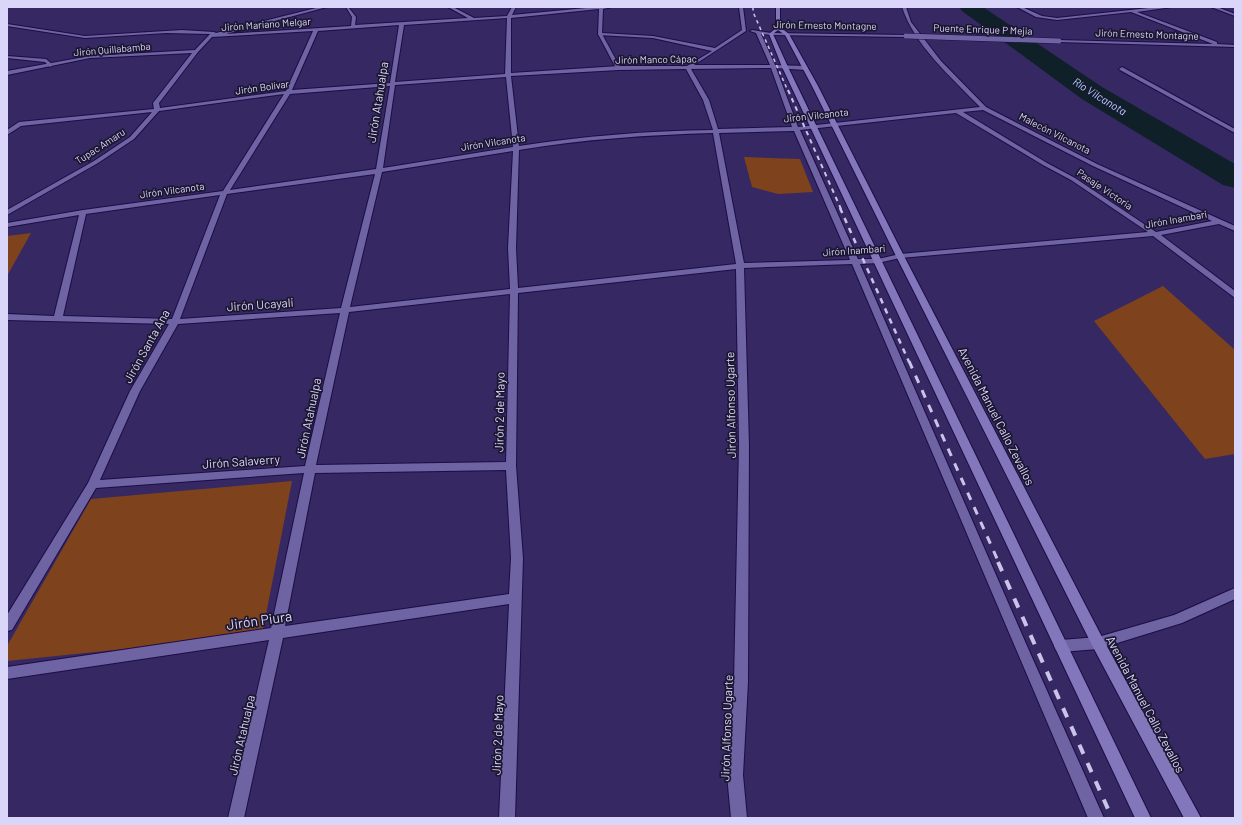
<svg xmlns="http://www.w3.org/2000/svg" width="1242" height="825" font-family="Barlow,sans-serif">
	<rect width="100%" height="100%" fill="#362862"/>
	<g fill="#7e431c">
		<polygon points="744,157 800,159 813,192 778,194 752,187"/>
		<polygon points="31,233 7,276 7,236"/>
		<polygon points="1163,286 1235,350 1235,454 1205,459 1094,321"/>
		<polygon points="292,481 262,635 7,661 7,646 91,499"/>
	</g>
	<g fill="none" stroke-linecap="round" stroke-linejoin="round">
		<polygon fill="#0f2029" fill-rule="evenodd" points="959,7 983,7 1102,87 1235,164 1235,188 1223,185 1082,99 962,11"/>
		<defs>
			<g id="lane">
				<polygon points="600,33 602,34 621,69 616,68 598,34"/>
				<polygon points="7,56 46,59 53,65 50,67 45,62 7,58"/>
			</g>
			<g id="street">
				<path d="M 320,7 L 327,7 L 226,34 L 351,26 L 352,17 L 346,7 L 350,7 L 349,8 L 356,17 L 355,25 L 468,18 L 448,7 L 453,7 L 474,18 L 507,16 L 512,7 L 516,7 L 512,15 L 597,7 L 612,7 L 603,9 L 602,33 L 653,36 L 715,48 L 742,30 L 739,7 L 743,7 L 746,31 L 694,65 L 770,65 L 756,33 L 750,31 L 752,30 L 771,33 L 906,35 L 908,36 L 906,37 L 771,35 L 761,34 L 775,65 L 805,66 L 808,68 L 805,70 L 776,68 L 798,127 L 980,107 C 952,78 914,45 902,7 L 906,7 L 911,22 L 941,61 L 986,107 L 1097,164 L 1235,226 L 1235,231 L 1219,224 L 1161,235 L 1235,291 L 1235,298 L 1153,236 L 900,258 L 878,263 L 860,264 L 1031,655 L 1104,818 L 1088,818 L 852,264 L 744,268 L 749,445 L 748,682 L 743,775 L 747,818 L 731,818 L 727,775 L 734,682 L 739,445 L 736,269 L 518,293 L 516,466 L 523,558 L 515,818 L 499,818 L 509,604 L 283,638 L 244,818 L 228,818 L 269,640 L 7,679 L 7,667 L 271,628 L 304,473 L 96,488 L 12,630 L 7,631 L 7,615 L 88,483 L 130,391 L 169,324 L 7,320 L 7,314 L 54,316 L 79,215 L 7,227 L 7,223 L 83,210 L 223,191 L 284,94 L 159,111 L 134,139 L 98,163 L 7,215 L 7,210 L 94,161 L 130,137 L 152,112 L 21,126 L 7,135 L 7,130 L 19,122 L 154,109 L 153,103 L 192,53 L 90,58 L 7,75 L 7,71 L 90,56 L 195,50 L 210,34 L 166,33 L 85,38 L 7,26 L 7,24 L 85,36 L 182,30 L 214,32 L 216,33 ZM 599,9 L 598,35 L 653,38 L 712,51 L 687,66 L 619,66 L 511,73 L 511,18 ZM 507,18 L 505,74 L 395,82 L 404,25 ZM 399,25 L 390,83 L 292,90 L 318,31 ZM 313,31 L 286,91 L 160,108 L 159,103 L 198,52 L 212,37 ZM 771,68 L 792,127 L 718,129 L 709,100 L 691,69 ZM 686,69 L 703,100 L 713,130 C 647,131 583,136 519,146 L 511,76 L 619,70 ZM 506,77 L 513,147 L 383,168 L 395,85 ZM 390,86 L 376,169 L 230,190 L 290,94 ZM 983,110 L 1093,166 L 1212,221 L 1156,232 L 1075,178 L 1047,163 L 963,112 ZM 956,113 L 1043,165 L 1071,180 L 1148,232 L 900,254 L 878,259 L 858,259 L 800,130 ZM 794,131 L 850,260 L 744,263 L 719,133 ZM 713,133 L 736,264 L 518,288 L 516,248 L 519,150 C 584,139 648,135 713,133 ZM 513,151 L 508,248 L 510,289 L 350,307 L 382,172 ZM 375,174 L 341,308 L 180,319 L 227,194 ZM 220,195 L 172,319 L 63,316 L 86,214 ZM 510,294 L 506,462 L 316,465 L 349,312 ZM 340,313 L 305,466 L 100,480 L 140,391 L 178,324 ZM 506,470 L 511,558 L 509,594 L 285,626 L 315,473 Z"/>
				<polygon points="1017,7 1022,7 1042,16 1057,18 1158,7 1172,7 1137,12 1217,42 1217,44 1235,45 1235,47 1059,42 1057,40 1213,44 1131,12 1057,20 1036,17"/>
				<polygon points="1211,7 1217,7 1235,14 1235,16"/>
				<polygon points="1122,67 1235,129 1235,133 1120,70 1119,69"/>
				<polygon points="1235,588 1235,599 1182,623 1098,649 1061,652 1056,650 1054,646 1056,642 1061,640 1098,637 1174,615"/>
			</g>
			<polygon id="secondary" points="776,7 780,7 780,27 789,34 818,86 904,256 1103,639 1201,818 1184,818 1093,647 896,256 812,86 785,35 778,30 773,34 788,67 1151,818 1135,818 782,67 769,34 776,28"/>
		</defs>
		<use href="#lane" stroke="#1e0c45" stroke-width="2"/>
		<use href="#street" stroke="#1e0c45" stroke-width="2"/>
		<use href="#secondary" stroke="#1e0c45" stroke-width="2"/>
		<use href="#lane" fill="#6e63a3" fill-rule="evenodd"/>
		<use href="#street" fill="#6e63a3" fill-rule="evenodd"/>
		<use href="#secondary" fill="#8277bb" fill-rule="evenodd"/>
		<polyline stroke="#c9c4ea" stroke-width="1.5" stroke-dasharray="3.5 3.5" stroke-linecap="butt" points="753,7 753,12 788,91"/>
		<polyline stroke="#c9c4ea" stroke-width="2" stroke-dasharray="4.5 4.5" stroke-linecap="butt" points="788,90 841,209"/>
		<polyline stroke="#c9c4ea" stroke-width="2.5" stroke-dasharray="5.5 5.5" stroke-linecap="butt" points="840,208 909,362"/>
		<polyline stroke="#c9c4ea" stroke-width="3" stroke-dasharray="8 8" stroke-linecap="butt" points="909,361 999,563"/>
		<polyline stroke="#c9c4ea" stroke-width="4" stroke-dasharray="10 10" stroke-linecap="butt" points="998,562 1112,818"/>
		<defs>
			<polyline id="street-bridge" points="906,36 1059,41"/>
		</defs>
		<use href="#street-bridge" stroke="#1e0c45" stroke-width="6" stroke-linecap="butt"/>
		<use href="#street-bridge" stroke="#6e63a3" stroke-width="5"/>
	</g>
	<g text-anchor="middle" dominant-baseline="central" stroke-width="3.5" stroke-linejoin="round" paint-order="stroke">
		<g font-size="10" fill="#dad6fa" stroke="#1c1731">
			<text transform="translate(266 24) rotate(-4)">Jirón Mariano Melgar</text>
			<text transform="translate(825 25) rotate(1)">Jirón Ernesto Montagne</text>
			<text transform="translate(983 29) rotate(2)">Puente Enrique P Mejia</text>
			<text transform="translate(1147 34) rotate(2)">Jirón Ernesto Montagne</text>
			<text transform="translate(112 49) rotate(-5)">Jirón Quillabamba</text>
			<text transform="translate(656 59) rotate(-1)">Jirón Manco Cápac</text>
			<text transform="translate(262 87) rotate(-8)">Jirón Bolívar</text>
			<text transform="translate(816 115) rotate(-6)">Jirón Vilcanota</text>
			<text transform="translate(1055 133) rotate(27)">Malecón Vilcanota</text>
			<text transform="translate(493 142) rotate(-9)">Jirón Vilcanota</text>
			<text transform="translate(100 146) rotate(-33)">Tupac Amaru</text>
			<text transform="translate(1105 189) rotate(34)">Pasaje Victoria</text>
			<text transform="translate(172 190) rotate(-8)">Jirón Vilcanota</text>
			<text transform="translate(1176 219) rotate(-10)">Jirón Inambari</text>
			<text transform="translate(854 250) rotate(-4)">Jirón Inambari</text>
		</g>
		<g font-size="11" font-style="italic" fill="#a6ddf9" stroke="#1c1731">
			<text transform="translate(1100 96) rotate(32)">Río Vilcanota</text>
		</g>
		<g font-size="12" fill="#dad6fa" stroke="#1c1731">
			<text transform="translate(377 102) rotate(-81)">Jirón Atahualpa</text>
			<text transform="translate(260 304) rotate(-4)">Jirón Ucayali</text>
			<text transform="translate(146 346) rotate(-61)">Jirón Santa Ana</text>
			<text transform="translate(730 405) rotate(-91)">Jirón Alfonso Ugarte</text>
			<text transform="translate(499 412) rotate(-89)">Jirón 2 de Mayo</text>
			<text transform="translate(997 416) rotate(63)">Avenida Manuel Callo Zevallos</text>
			<text transform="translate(308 418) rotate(-78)">Jirón Atahualpa</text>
			<text transform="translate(241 461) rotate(-4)">Jirón Salaverry</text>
			<text transform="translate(1146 704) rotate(62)">Avenida Manuel Callo Zevallos</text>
			<text transform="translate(726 728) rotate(-88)">Jirón Alfonso Ugarte</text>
			<text transform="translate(241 735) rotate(-77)">Jirón Atahualpa</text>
			<text transform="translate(497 735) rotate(-88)">Jirón 2 de Mayo</text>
		</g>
		<g font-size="14" fill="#dad6fa" stroke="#1c1731">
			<text transform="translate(259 620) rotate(-8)">Jirón Piura</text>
		</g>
	</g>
	<rect width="1242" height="825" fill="none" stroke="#dad6fa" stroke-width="16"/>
</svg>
